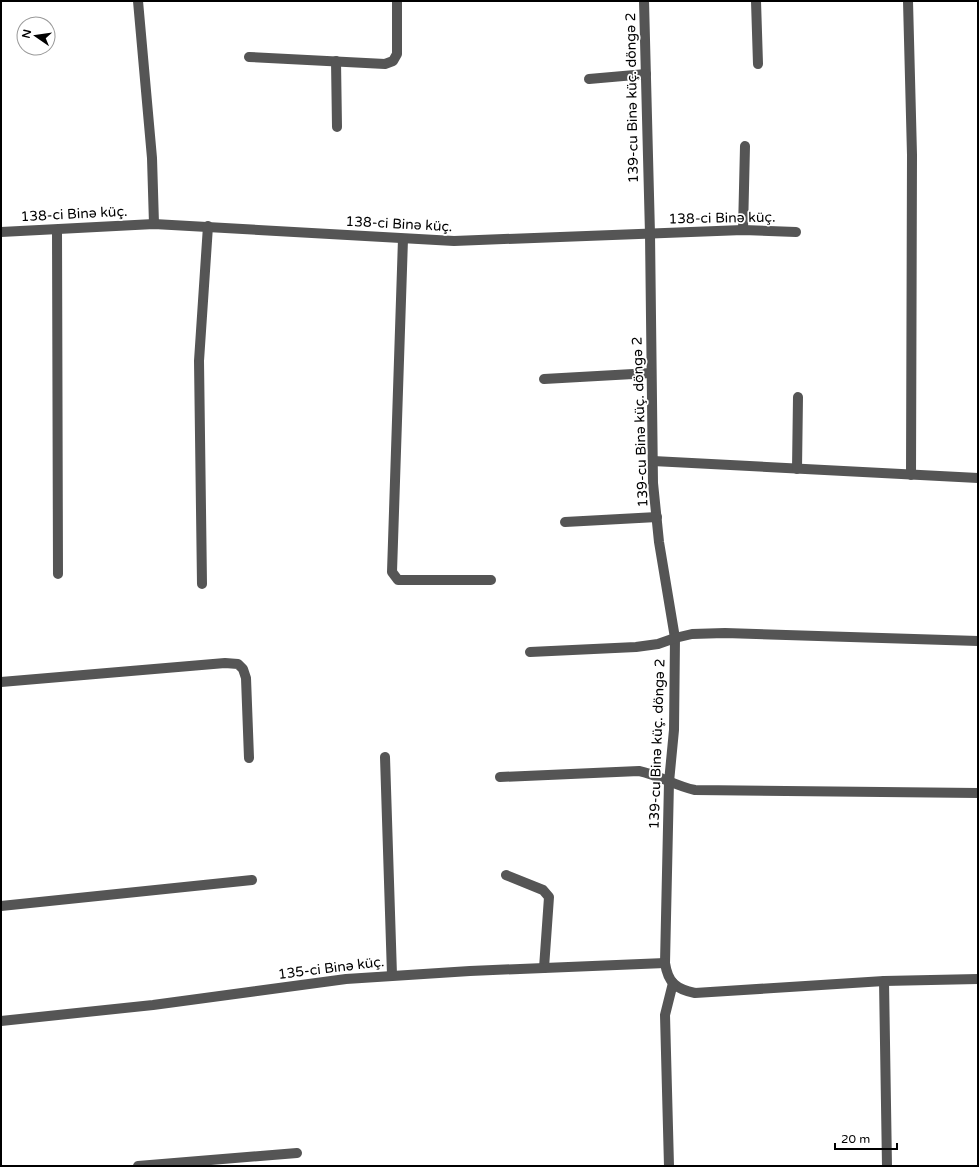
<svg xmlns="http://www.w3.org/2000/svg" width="979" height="1167" font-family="'Varela Round',sans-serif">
	<rect width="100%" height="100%" fill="#fff"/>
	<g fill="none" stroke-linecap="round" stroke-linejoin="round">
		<g stroke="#555" stroke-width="10">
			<polyline points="138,1 152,158 154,224"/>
			<path d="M 644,1 L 650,234 L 653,483 L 659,542 L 675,638 L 674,730 L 669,782 L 665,963 C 668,983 676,989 695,993 L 884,981 L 978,979"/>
			<polyline points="756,1 758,64"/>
			<polyline points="908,1 912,155 911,475"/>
			<polyline points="249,57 385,64 393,61 397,54 397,1"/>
			<polyline points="336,61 337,127"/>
			<polyline points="589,79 646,74"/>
			<polyline points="57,230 58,574"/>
			<polyline points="743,230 745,146"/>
			<polyline points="1,232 154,224 454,241 743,230 796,232"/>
			<polyline points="403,239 392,572 398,580 491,580"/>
			<polyline points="544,379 651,373"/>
			<polyline points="653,461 978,478"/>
			<polyline points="797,469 798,397"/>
			<polyline points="565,522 657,517"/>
			<polyline points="202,584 199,361 208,226"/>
			<polyline points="530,652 636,647 658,644 675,638 692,634 725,633 978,641"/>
			<polyline points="1,682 225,663 238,664 243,669 246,678 249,758"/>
			<polyline points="385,757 392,975"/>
			<path d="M 500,777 L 639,771 C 659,775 675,786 695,790 L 978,793"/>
			<polyline points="506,875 543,890 549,897 544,968"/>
			<polyline points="1,906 252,880"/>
			<polyline points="884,981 887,1166"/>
			<polyline points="1,1021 153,1005 346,979 470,971 665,963"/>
			<polyline points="138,1166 297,1153"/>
			<polyline points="669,1166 665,1015 673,983"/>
		</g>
	</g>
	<g text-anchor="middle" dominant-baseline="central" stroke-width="3.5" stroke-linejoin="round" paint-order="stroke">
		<g font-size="14" fill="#000" stroke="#fff">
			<text transform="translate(632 98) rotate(-91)">139-cu Binə küç. döngə 2</text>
			<text transform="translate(74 214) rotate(-3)">138-ci Binə küç.</text>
			<text transform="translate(722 218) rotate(-1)">138-ci Binə küç.</text>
			<text transform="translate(399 224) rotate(3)">138-ci Binə küç.</text>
			<text transform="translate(640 422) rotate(-92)">139-cu Binə küç. döngə 2</text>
			<text transform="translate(657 744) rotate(-88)">139-cu Binə küç. döngə 2</text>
			<text transform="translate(331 968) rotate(-7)">135-ci Binə küç.</text>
		</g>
	</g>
	<rect width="979" height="1167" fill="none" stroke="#000000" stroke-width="4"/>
	<g transform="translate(36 36) rotate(283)"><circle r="19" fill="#ffffff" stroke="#999999"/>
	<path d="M0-3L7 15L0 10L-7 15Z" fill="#000000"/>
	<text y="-6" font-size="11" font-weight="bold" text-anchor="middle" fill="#000000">N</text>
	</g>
	<path d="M835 1143v6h62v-6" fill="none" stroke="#000000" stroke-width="2"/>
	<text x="841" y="1143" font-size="12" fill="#000000" stroke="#ffffff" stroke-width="3" paint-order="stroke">20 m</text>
</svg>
